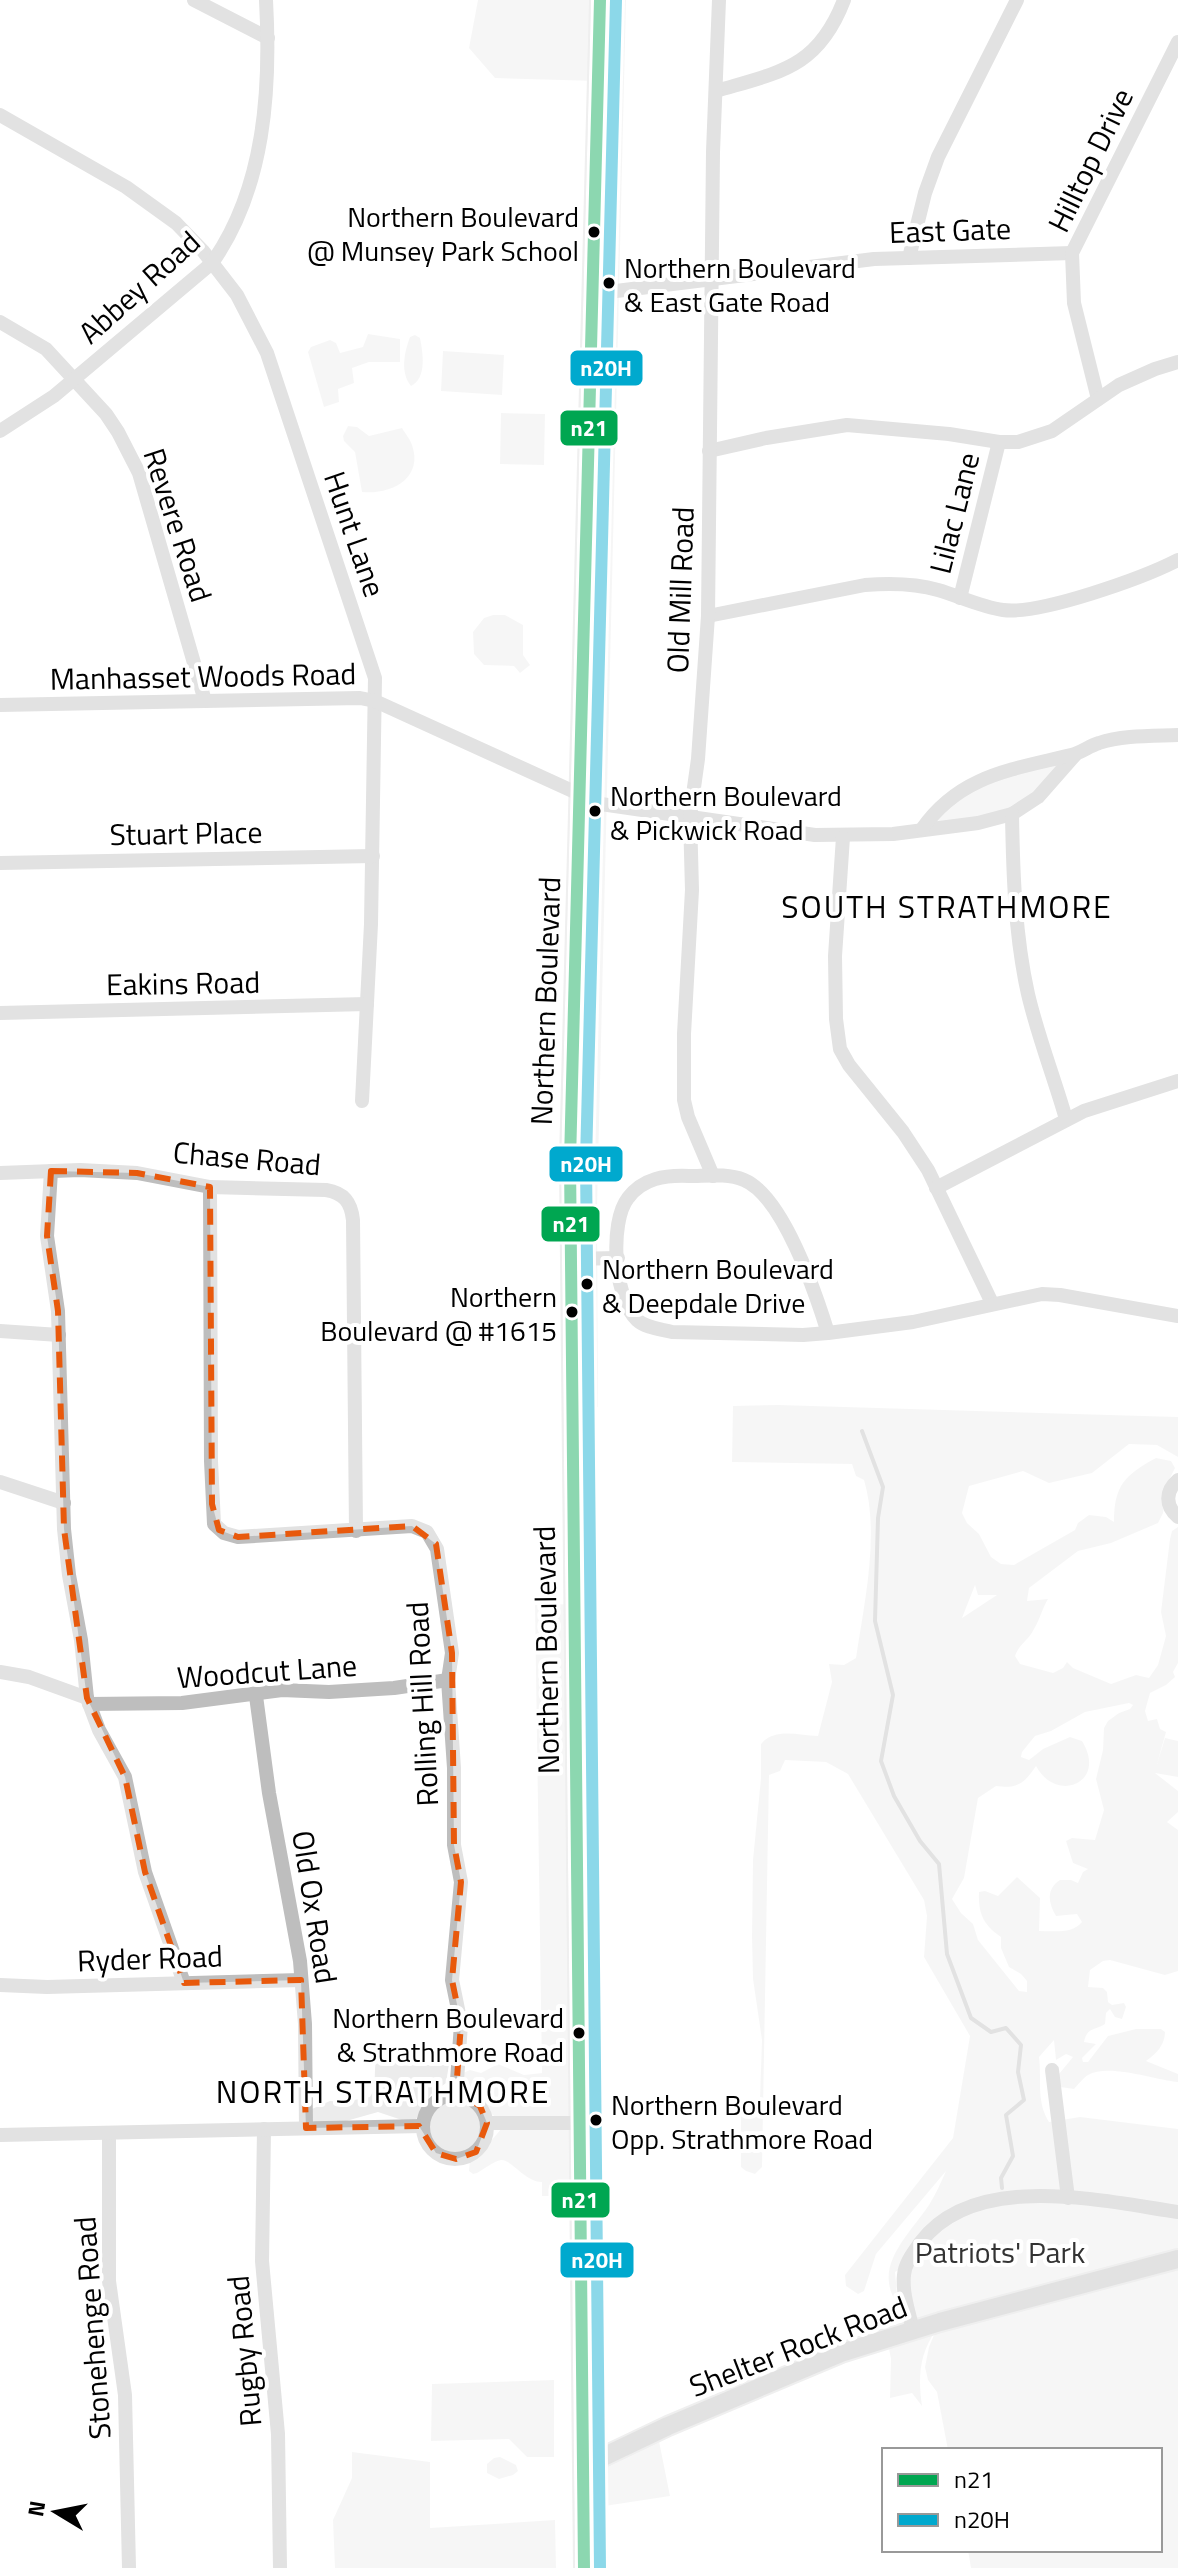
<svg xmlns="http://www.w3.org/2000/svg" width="1178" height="2568" font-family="'Titillium Web',sans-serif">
	<rect width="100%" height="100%" fill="#fff"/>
	<g fill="#ececec" fill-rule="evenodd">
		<polygon points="478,0 626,0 597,1208 598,1407 572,1407 597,81 495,78 469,48"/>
		<polygon points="368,334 400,339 400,362 369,362 352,368 354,383 338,389 339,402 324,407 308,352 311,347 330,340 336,343 340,353 363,347"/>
		<path d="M 415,335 L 420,338 C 423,353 427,378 411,386 C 400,373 404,353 410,337 Z"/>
		<polygon points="443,351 504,355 502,395 441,391"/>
		<polygon points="501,413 545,414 544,465 500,464"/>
		<path d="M 348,426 L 357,427 L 369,436 L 402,428 C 405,433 410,439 412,445 C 424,479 390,495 362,492 L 355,452 L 344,441 L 343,436 Z"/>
		<polygon points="493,615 505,615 523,625 523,655 530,665 520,673 514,666 484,665 474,654 473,632 484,618"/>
		<polygon points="1075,755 1025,808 922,829 955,793"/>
		<path d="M 779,1405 L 1178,1417 L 1178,1457 L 1157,1445 L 1129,1444 L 1092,1473 L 1049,1483 L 1023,1471 L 969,1486 L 962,1513 L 967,1523 L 979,1534 L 991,1557 L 1001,1564 L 1014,1565 L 1075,1530 L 1078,1523 L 1089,1515 L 1106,1517 L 1114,1522 C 1114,1485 1125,1475 1156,1458 L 1171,1461 L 1175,1468 L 1168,1482 L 1163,1513 L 1158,1523 L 1111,1543 L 1078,1551 L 1029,1588 L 1027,1601 L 1048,1599 C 1042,1609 1040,1619 1034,1629 C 1029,1640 1019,1644 1015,1656 L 1020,1664 L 1053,1673 L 1063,1668 L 1067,1662 L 1073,1668 L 1111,1684 L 1136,1675 L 1149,1678 L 1158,1665 L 1166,1636 L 1161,1612 L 1170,1539 L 1172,1531 L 1178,1527 L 1178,1663 L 1173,1672 L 1175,1677 L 1166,1685 L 1150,1693 L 1145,1711 L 1148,1721 L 1157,1719 L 1160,1729 L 1166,1732 L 1157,1764 L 1165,1738 L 1178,1741 L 1178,1777 L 1155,1773 L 1178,1791 L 1178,1812 L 1167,1822 L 1178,1830 L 1178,1971 L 1165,1975 L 1110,1960 L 1103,1961 L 1090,1970 L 1088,1987 L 1103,1988 L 1107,1992 L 1108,2002 L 1112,2005 L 1124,2003 L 1126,2007 L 1122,2019 L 1115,2017 L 1110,2009 L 1106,2013 L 1105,2024 C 1094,2031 1087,2027 1084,2042 L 1096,2044 L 1082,2058 L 1083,2062 L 1088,2062 L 1108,2036 L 1136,2029 L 1161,2029 L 1165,2032 C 1165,2045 1156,2054 1146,2061 L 1178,2074 L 1178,2082 C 1154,2080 1109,2063 1088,2075 C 1083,2078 1078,2085 1074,2089 L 1060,2087 L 1059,2074 L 1073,2057 L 1066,2054 L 1056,2060 L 1054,2040 L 1039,2057 C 1042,2080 1036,2101 1049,2122 L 1080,2117 L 1178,2129 L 1178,2568 L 971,2568 L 968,2550 L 1160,2550 L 1160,2450 L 948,2450 L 937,2392 L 928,2380 L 925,2367 L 929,2347 L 936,2330 C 919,2355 918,2377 922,2406 L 912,2393 L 890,2398 L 891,2359 L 887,2338 L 912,2330 L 898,2270 L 895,2272 L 898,2305 C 871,2267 909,2235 929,2205 C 936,2194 941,2182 946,2171 L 876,2254 L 864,2291 L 858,2294 L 846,2286 L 845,2275 L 953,2138 L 970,2036 L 924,1957 L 927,1916 L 924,1900 L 848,1774 L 826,1762 L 785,1760 L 780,1771 L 769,1775 L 762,2167 L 755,2174 L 746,2171 L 741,2167 L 741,2108 L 747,2101 L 756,2105 L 760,2099 L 762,2040 L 753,1979 L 752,1937 L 753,1860 L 761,1778 L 761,1744 C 775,1727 800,1736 818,1736 L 832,1682 L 829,1664 L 844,1665 L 856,1658 C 864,1604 880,1534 864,1480 L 856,1476 L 852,1464 L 732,1462 L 733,1406 ZM 975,1585 L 978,1595 L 997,1595 L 962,1618 ZM 1129,1703 L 1133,1705 L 1130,1709 L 1119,1713 L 1108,1721 L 1104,1728 L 1103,1750 L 1096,1779 L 1104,1810 L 1095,1840 L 1072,1838 L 1066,1841 L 1073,1863 L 1088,1869 L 1083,1872 L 1078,1883 L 1071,1880 L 1060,1880 C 1046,1889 1048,1903 1056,1916 L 1077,1914 L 1082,1922 C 1072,1934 1055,1931 1039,1931 L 1040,1898 L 1017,1877 L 998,1896 L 985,1891 L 979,1892 C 978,1913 983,1925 1001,1937 L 1001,1948 L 1009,1967 L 1021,1974 L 1027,1981 L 1027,1992 L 1019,1991 L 978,1940 L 973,1924 L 961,1913 L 952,1899 L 964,1878 L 978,1798 L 996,1786 C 1017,1789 1024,1784 1036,1766 C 1056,1804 1108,1783 1082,1741 L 1070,1737 L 1043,1749 L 1029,1760 L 1021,1757 L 1022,1752 L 1035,1736 L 1051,1731 L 1085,1712 Z"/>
		<path d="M 574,1604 L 581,2196 L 542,2196 L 542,2182 C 525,2182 511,2159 501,2160 C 494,2161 483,2170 477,2173 L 473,2174 L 469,2171 L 470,2160 L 485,2148 L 502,2128 L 501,2122 L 464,2090 L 461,2074 L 470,2070 L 481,2073 L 498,2064 L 524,2075 L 542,2073 L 535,1605 Z"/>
		<path d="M 399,2049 L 433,2052 L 449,2064 L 446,2083 L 431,2094 L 416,2119 L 408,2122 L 378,2112 L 339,2123 L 318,2124 L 312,2120 L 312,2109 L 330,2101 L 344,2102 L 370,2097 C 379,2084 371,2068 379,2053 Z"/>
		<circle cx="455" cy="2127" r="32"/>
		<polygon points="554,2380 554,2457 527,2457 509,2439 431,2441 432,2384"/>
		<polygon points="657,2431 670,2496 585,2509 585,2467"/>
		<polygon points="352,2452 430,2462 430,2528 555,2520 556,2568 335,2568 333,2520 352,2478"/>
		<polygon points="500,2457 516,2465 518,2471 513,2475 499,2479 487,2473 487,2464 494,2458"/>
	</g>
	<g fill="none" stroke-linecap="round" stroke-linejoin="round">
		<polyline stroke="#bfbfbf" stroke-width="4" points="862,1431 883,1487 878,1518 875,1621 893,1695 881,1761 894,1796 920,1841 939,1864 947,1954 971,2018 991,2032 1006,2028 1021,2045 1018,2072 1024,2100 1006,2115 1013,2156 1001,2178 1002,2188"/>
		<defs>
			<g id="major">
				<polyline points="584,2466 668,2426 841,2353 940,2322 1178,2259"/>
				<polyline points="584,2568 570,1161 600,0"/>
			</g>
		</defs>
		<use href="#major" stroke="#dbdbdb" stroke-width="22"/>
		<g stroke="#bebebe" stroke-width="14">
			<polyline points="194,0 268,38"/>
			<path d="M 716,91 C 780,72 818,68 844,0"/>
			<polyline points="0,115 126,187 176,223 203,251 237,295 267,353 375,678 371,924 362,1101"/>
			<polyline points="909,258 925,193 938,157 1017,0"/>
			<polyline points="592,294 874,259 1072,253"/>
			<polyline points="0,322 46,349 106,414 118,432 139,473 205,701"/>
			<polyline points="1098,399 1074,303 1072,253 1178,42"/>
			<path d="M 0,431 L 54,396 L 212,263 C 265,188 271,89 266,0"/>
			<polyline points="709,451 766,438 847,425 949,434 999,442 1018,442 1052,431 1119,385 1155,369 1178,362"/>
			<polyline points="960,598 999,442"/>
			<path d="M 708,616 L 865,585 C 890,583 914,583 938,590 C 959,596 981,607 1003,610 C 1040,615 1143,578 1178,560"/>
			<polyline points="0,705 360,698 375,701 601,804 815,835 893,834 978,823 1012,814 1038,797 1075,755"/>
			<path d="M 1012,814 C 1013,874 1015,936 1028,994 C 1038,1037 1054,1077 1066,1119"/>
			<path d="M 922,829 C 960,775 1011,770 1071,755 C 1081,753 1089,746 1099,743 C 1122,735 1153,736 1178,735"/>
			<polyline points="843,837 835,956 836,1019 840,1049 849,1065 903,1132 928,1170 992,1303"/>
			<polyline points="0,863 373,856"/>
			<polyline points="0,1013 367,1004"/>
			<polyline points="51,1171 47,1236 58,1311 64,1529 69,1575 81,1640 87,1698 99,1730 125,1777 145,1872 184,1983"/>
			<path d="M 0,1173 L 80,1170 L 137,1173 L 210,1187 L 326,1190 C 344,1193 351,1202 353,1220 L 356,1531"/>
			<polyline points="713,1176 688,1117 684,1100 684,1034 692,890 690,816 698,759 708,616 713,152 719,0"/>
			<polyline points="210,1187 211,1461 214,1524 224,1533 238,1537 412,1526 427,1532 437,1549 452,1653 448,1680 454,1768 454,1845 461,1882 452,1980 461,2024 456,2095"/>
			<polyline points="936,1188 1084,1111 1178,1081"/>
			<polyline points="571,1259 618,1258"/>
			<polyline points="0,1331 59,1335"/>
			<path d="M 828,1333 C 816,1294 783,1196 744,1180 C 727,1173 706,1176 689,1176 C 665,1175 643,1178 628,1198 C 609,1222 614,1299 637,1320 C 646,1328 660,1329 672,1332 L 803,1335 L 828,1333 L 913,1322 L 1042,1294 L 1060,1295 L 1178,1316"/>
			<path d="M 1178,1480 C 1165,1491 1165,1506 1178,1517"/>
			<polyline points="0,1482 64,1503"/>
			<polyline points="0,1672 29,1677 87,1698"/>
			<polyline points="256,1696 269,1793 300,1961 305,2024 306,2128"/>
			<polyline points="89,1704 182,1703 282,1690 329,1692 394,1688 448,1680"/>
			<polyline points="0,1985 47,1987 301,1980"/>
			<polyline points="1052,2070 1068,2198"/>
			<circle cx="455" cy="2127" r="32"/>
			<polyline points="487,2123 580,2123"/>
			<polyline points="264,2129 262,2261 278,2434 280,2568"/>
			<polyline points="109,2133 109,2281 125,2395 129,2568"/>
			<polyline points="0,2135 423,2126"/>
			<path d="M 913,2330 C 909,2313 902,2293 904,2275 C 905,2263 913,2253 920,2243 C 974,2170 1102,2201 1178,2212"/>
		</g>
		<use href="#major" stroke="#bebebe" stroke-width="18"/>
		<defs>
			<polyline id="bus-1" points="584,2568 570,1161 600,0"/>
			<polyline id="bus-2" points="600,2568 586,1161 616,0"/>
		</defs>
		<use href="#bus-1" stroke="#fff" stroke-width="18"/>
		<use href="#bus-2" stroke="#fff" stroke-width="18"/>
		<use href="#bus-1" stroke="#00a651" stroke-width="12"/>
		<use href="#bus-2" stroke="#00a9ce" stroke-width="12"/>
	</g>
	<path d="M0 0H1178V2568H0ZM 51,1171 L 137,1173 L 210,1187 L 212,1504 L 219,1530 L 238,1537 L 412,1526 L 436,1544 L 452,1653 L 454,1845 L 461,1882 L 452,1980 L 461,2024 L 456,2092 L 480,2106 L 487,2123 L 476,2152 L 456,2159 L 436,2153 L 419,2126 L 306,2128 L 301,1980 L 184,1983 L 145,1872 L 125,1777 L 87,1698 L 64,1529 L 58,1311 L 47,1236 Z" fill="#fff" fill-opacity=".55" fill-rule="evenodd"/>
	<path fill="none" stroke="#e8590c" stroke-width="6" stroke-dasharray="16 10" stroke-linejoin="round" d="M 51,1171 L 137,1173 L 210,1187 L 212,1504 L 219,1530 L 238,1537 L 412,1526 L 436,1544 L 452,1653 L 454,1845 L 461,1882 L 452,1980 L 461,2024 L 456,2092 L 480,2106 L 487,2123 L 476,2152 L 456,2159 L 436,2153 L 419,2126 L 306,2128 L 301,1980 L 184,1983 L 145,1872 L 125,1777 L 87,1698 L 64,1529 L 58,1311 L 47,1236 Z"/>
	<g fill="#000" stroke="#fff" stroke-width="3">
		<circle cx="594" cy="232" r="7"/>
		<circle cx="609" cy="283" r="7"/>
		<circle cx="595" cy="811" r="7"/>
		<circle cx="587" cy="1284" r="7"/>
		<circle cx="572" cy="1312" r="7"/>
		<circle cx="579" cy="2033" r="7"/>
		<circle cx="596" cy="2120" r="7"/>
	</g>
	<g text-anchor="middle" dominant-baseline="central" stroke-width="8" stroke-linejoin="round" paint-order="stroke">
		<g font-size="28" fill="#000" stroke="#fff" text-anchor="start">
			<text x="579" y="216" text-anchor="end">Northern Boulevard<tspan x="579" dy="34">@ Munsey Park School</tspan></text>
			<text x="624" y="267">Northern Boulevard<tspan x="624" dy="34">&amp; East Gate Road</tspan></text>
			<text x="610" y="795">Northern Boulevard<tspan x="610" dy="34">&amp; Pickwick Road</tspan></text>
			<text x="602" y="1268">Northern Boulevard<tspan x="602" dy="34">&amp; Deepdale Drive</tspan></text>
			<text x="557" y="1296" text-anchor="end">Northern<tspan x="557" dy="34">Boulevard @ #1615</tspan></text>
			<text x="564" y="2017" text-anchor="end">Northern Boulevard<tspan x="564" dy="34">&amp; Strathmore Road</tspan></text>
			<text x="611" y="2104">Northern Boulevard<tspan x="611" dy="34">Opp. Strathmore Road</tspan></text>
		</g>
		<g font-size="30" fill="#000" stroke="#fff">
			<text transform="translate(1090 160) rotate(-64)">Hilltop Drive</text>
			<text transform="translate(950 230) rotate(-2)">East Gate</text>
			<text transform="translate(139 287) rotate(-42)">Abbey Road</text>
			<text transform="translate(954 513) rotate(-76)">Lilac Lane</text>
			<text transform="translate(178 525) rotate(72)">Revere Road</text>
			<text transform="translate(355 534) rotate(71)">Hunt Lane</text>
			<text transform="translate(680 590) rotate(-88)">Old Mill Road</text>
			<text transform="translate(203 676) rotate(-1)">Manhasset Woods Road</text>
			<text transform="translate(186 833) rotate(-1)">Stuart Place</text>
			<text transform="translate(183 983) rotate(-1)">Eakins Road</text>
			<text transform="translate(545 1001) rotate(-88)">Northern Boulevard</text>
			<text transform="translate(247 1158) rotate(5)">Chase Road</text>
			<text transform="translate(546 1650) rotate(-91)">Northern Boulevard</text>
			<text transform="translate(267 1671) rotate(-4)">Woodcut Lane</text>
			<text transform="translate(422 1704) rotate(-93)">Rolling Hill Road</text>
			<text transform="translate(315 1907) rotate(81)">Old Ox Road</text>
			<text transform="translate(150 1958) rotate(-2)">Ryder Road</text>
			<text transform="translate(92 2328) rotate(-94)">Stonehenge Road</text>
			<text transform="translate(798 2346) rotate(-21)">Shelter Rock Road</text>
			<text transform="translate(244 2351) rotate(-95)">Rugby Road</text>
		</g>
		<g font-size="30" fill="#333" stroke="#fff">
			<text x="1000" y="2252">Patriots' Park</text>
		</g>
		<g font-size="32" letter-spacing="2" fill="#000" stroke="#fff">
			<text x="947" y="906">SOUTH STRATHMORE</text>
			<text x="383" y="2091">NORTH STRATHMORE</text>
		</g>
	</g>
	<g stroke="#fff" stroke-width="3">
		<rect x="569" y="349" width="75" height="38" rx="8" fill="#00a9ce"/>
		<rect x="559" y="409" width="60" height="38" rx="8" fill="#00a651"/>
		<rect x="548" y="1145" width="76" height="38" rx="8" fill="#00a9ce"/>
		<rect x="540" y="1205" width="61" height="38" rx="8" fill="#00a651"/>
		<rect x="550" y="2181" width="61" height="38" rx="8" fill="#00a651"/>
		<rect x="559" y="2241" width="76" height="38" rx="8" fill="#00a9ce"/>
	</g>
	<g font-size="22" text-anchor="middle" font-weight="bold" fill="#fff">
		<text x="606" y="376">n20H</text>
		<text x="589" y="436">n21</text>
		<text x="586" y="1172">n20H</text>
		<text x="571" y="1232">n21</text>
		<text x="580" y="2208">n21</text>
		<text x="597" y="2268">n20H</text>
	</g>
	<rect x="882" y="2448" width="280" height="104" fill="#ffffff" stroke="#999999" stroke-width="2"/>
	<rect x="898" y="2474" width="40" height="12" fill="#00a651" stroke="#999999" stroke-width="2"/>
	<text x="954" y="2488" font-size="24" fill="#000000">n21</text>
	<rect x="898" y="2514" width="40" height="12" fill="#00a9ce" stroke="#999999" stroke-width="2"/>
	<text x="954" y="2528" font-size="24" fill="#000000">n20H</text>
	<g transform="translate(56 2512) rotate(280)" stroke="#ffffff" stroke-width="6" paint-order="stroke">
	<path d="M0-6L14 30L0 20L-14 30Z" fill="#000000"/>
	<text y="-12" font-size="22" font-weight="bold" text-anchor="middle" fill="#000000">N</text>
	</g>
</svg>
